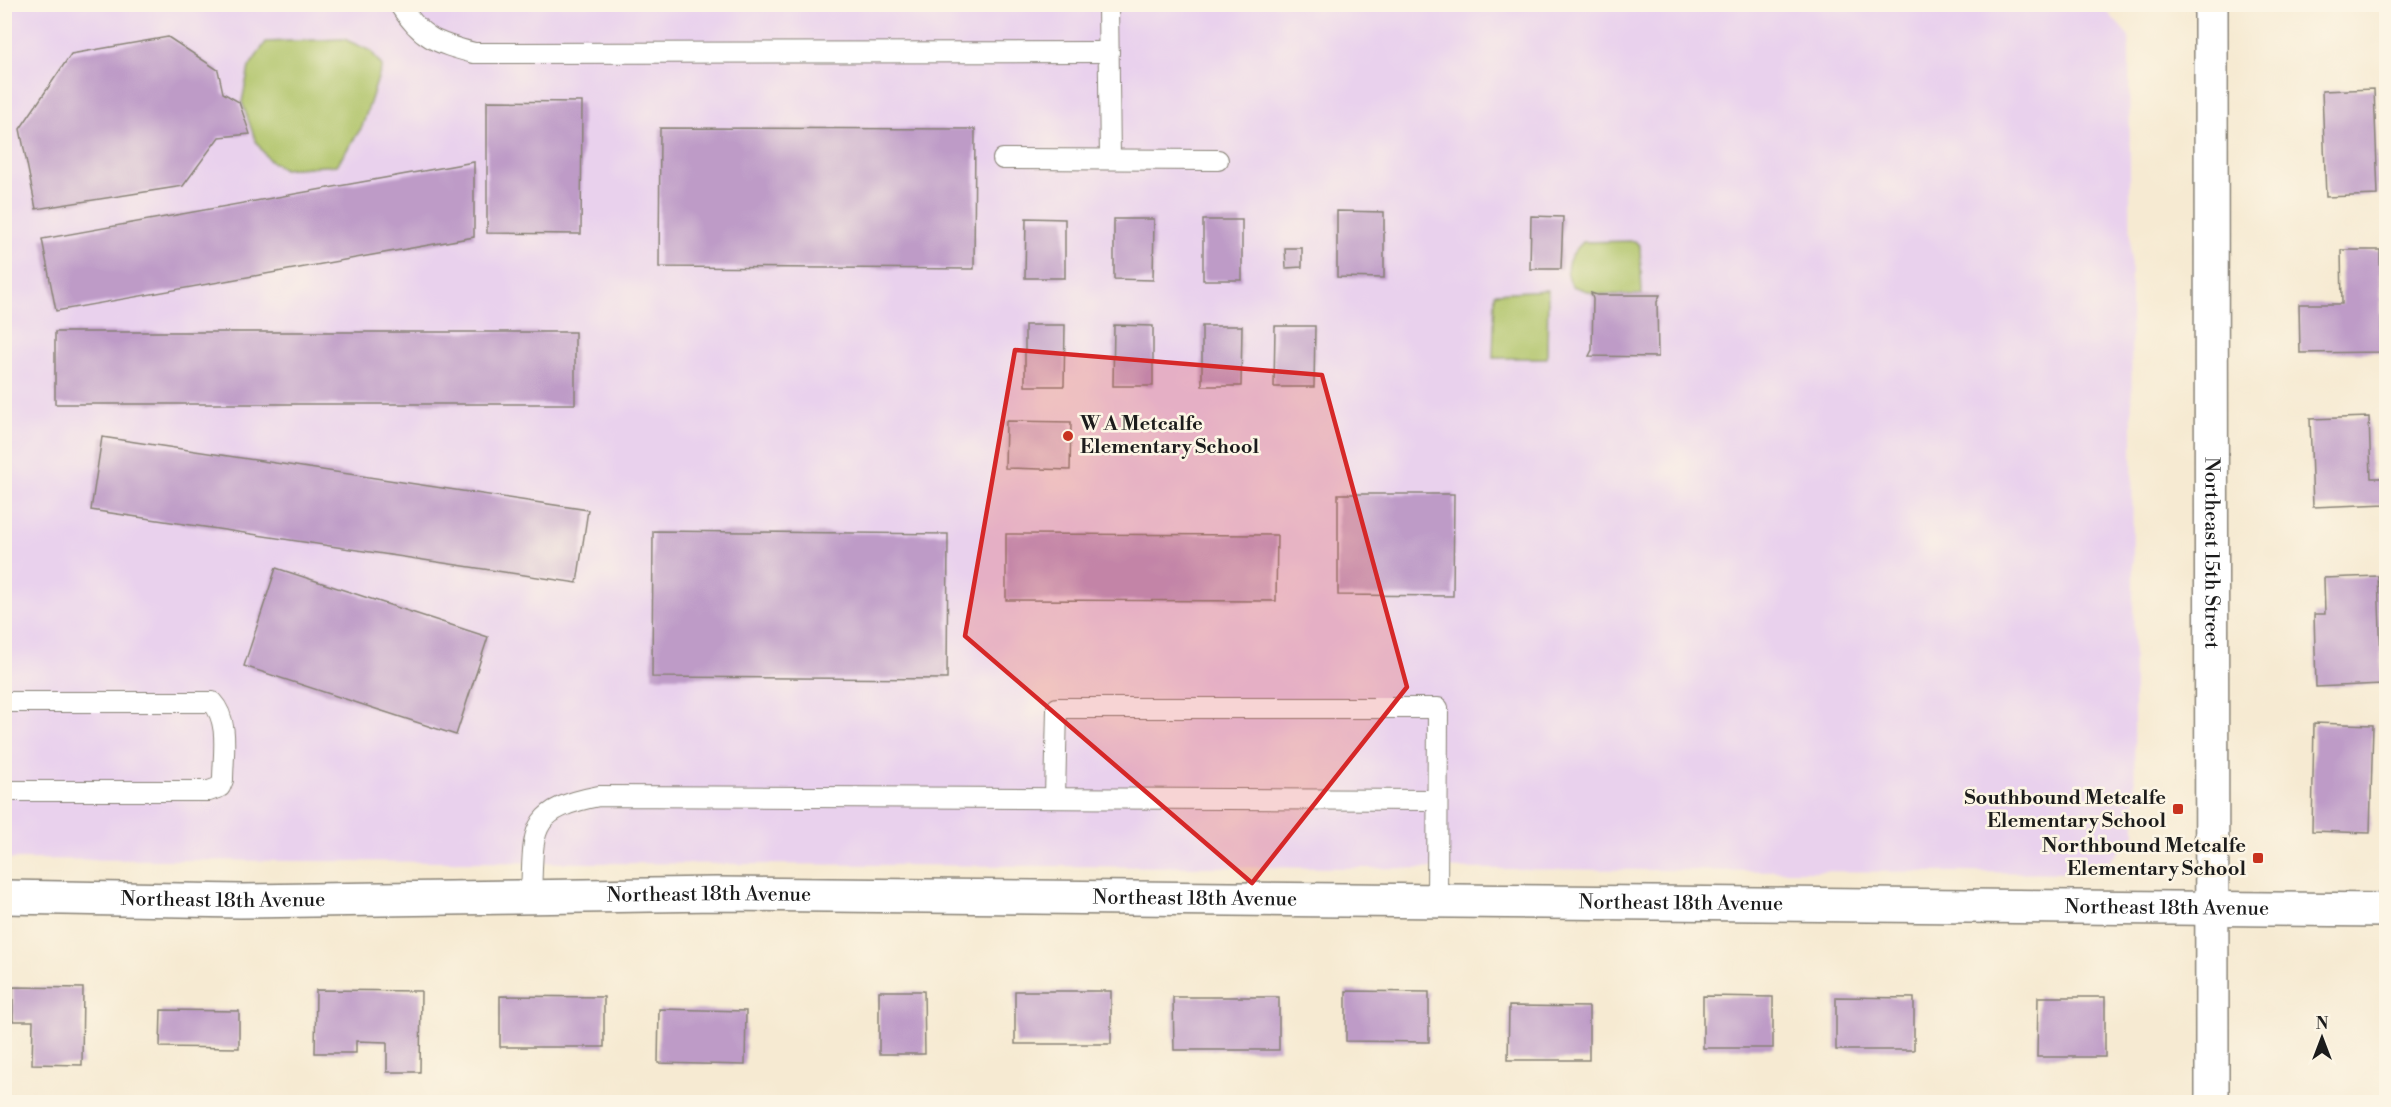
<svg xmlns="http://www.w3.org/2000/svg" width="2391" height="1107" font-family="'Libre Bodoni',serif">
	<rect width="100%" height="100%" fill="#fcf5e5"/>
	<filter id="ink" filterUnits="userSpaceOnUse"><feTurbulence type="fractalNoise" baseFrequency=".0167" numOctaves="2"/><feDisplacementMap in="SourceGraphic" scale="12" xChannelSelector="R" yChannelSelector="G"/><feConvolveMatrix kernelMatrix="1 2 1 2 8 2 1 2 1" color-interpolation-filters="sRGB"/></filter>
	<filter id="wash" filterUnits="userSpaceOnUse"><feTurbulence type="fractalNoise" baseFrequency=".008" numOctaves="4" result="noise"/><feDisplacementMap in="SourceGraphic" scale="24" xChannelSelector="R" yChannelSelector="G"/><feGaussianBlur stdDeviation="1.35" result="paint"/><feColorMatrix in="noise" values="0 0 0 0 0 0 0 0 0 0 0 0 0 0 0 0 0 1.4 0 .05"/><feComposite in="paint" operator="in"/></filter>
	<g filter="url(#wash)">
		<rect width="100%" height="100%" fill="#f6ead2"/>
		<polygon fill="#e9d1ed" points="2100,4 2129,36 2135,835 2097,873 5,859 5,5"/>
		<g fill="#afc367" stroke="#667042" stroke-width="1.5">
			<polygon points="344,39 371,51 382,66 362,127 337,165 283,169 269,160 256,142 242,102 249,67 266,42"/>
			<path d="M 1635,241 L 1640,246 L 1642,295 L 1596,294 L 1572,286 C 1562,267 1569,256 1583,242 Z"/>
			<polygon points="1548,290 1547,358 1493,358 1495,293"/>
		</g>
		<g id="blocks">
			<g fill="#be9bc7">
				<polygon points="168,37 218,70 223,93 239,102 250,134 219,137 183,186 36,209 20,129 71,54"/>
				<polygon points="2374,89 2378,195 2326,197 2322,91"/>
				<polygon points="487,101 582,102 581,234 487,233"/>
				<polygon points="660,128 975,129 974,269 659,267"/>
				<polygon points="474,162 474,237 56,311 42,239"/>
				<polygon points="1337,211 1384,212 1384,278 1337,277"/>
				<polygon points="1531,216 1563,217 1561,269 1530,269"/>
				<polygon points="1026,218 1065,219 1065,278 1025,278"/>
				<polygon points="1114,219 1154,219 1153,280 1114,279"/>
				<rect x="1203" y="220" width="39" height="60"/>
				<polygon points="1285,248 1302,248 1302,267 1286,268"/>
				<polygon points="2341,250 2380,250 2382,352 2300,353 2299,304 2342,304"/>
				<polygon points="1591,293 1597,295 1660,295 1657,302 1658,357 1589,356 1592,350 1593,299"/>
				<polygon points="1025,325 1065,325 1064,386 1025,386"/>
				<polygon points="1114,325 1153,326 1153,386 1113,386"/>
				<polygon points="1202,326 1242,326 1241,386 1202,386"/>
				<polygon points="1275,326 1315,326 1314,387 1274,387"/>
				<rect x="55" y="332" width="520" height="72"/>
				<polygon points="2369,417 2371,478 2386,478 2386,504 2313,507 2310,419"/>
				<polygon points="1006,421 1071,422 1070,470 1005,468"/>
				<polygon points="102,437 588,510 577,583 91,510"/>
				<polygon points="1338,494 1454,494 1453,596 1338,595"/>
				<polygon points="653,531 948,534 947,679 652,677"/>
				<polygon points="1006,534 1277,535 1276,601 1006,600"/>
				<polygon points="276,568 488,637 456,735 244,666"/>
				<polygon points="2378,576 2382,684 2316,687 2314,614 2325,614 2324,578"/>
				<polygon points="2314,723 2373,725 2370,833 2312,831"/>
				<polygon points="13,987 83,988 82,1065 32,1064 33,1021 13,1021"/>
				<polygon points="316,990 421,991 420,1072 387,1072 387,1042 356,1041 356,1053 315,1053"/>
				<polygon points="879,991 924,991 925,1054 879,1054"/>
				<rect x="1015" y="991" width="96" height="53"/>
				<polygon points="1346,991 1429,992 1429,1042 1346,1041"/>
				<polygon points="500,996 604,997 604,1047 500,1047"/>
				<polygon points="1703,996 1773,997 1773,1048 1703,1048"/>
				<polygon points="1173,997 1279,997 1279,1050 1174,1050"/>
				<polygon points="1836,997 1914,998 1914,1050 1836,1050"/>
				<polygon points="2038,997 2105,997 2105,1057 2037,1057"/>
				<polygon points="1509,1006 1589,1007 1589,1060 1508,1060"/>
				<polygon points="659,1009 746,1011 745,1065 658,1063"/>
				<polygon points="161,1010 239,1011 239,1048 160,1047"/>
			</g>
		</g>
	</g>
	<g filter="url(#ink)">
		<use href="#blocks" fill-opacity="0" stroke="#898377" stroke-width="1.5"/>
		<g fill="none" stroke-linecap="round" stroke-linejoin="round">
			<defs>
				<g id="lane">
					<path d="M 399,4 C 421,38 436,43 474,53 L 1109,52"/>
					<polyline points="1108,4 1110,159"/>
					<polyline points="1003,159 1218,160"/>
					<path d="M 4,702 L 212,702 C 230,721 223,755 223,780 L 220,787 L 209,791 L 4,791"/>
					<polyline points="1055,798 1057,708 1438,708 1437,902"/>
					<path d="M 531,896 C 534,831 526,810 599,796 L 1437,800"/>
				</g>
				<g id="street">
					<path id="s1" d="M 4,897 L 240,901 L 717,894 L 2386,910"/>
				</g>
				<g id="secondary">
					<path id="s2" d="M 2211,4 L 2212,1102"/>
				</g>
			</defs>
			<use href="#lane" stroke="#898377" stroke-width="22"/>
			<use href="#street" stroke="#898377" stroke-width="36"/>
			<use href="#secondary" stroke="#898377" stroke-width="36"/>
			<use href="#lane" stroke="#fff" stroke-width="20"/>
			<use href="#street" stroke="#fff" stroke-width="33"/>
			<use href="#secondary" stroke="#fff" stroke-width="33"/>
		</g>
	</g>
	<path fill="#d62828" fill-opacity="0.2" stroke="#d62828" stroke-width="4.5" stroke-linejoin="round" d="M 1015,350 L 1322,375 L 1407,687 L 1252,883 L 965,636 Z"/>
	<g fill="#c8321e" stroke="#fcf5e5" stroke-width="2">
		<circle cx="1068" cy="436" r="6"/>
		<rect x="2172" y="803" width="12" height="12" rx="3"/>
		<rect x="2252" y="852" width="12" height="12" rx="3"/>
	</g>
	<g text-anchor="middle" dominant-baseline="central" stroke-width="5" stroke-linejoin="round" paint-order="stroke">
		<g font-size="20" font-weight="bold" fill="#1c1c1c" stroke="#fcf5e5" text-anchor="end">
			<text x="1080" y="424" text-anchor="start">W A Metcalfe<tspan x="1080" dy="23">Elementary School</tspan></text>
			<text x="2166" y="798">Southbound Metcalfe<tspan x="2166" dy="23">Elementary School</tspan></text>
			<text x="2246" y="846">Northbound Metcalfe<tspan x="2246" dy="23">Elementary School</tspan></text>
		</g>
		<g font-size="20" fill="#1c1c1c" stroke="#fcf5e5">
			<text stroke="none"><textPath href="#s2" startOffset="549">Northeast 15th Street</textPath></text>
			<text stroke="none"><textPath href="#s1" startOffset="705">Northeast 18th Avenue</textPath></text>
			<text stroke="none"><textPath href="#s1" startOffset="219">Northeast 18th Avenue</textPath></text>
			<text stroke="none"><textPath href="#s1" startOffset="1191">Northeast 18th Avenue</textPath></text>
			<text stroke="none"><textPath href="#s1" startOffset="1677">Northeast 18th Avenue</textPath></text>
			<text stroke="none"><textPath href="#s1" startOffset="2163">Northeast 18th Avenue</textPath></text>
		</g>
	</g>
	<rect width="2391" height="1107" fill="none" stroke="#fcf5e5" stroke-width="24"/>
	<g transform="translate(2322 1038)" stroke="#fcf5e5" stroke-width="4.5" paint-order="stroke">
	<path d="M0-4.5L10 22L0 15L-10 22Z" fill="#1c1c1c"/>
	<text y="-9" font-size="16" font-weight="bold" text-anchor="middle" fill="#1c1c1c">N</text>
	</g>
</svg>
